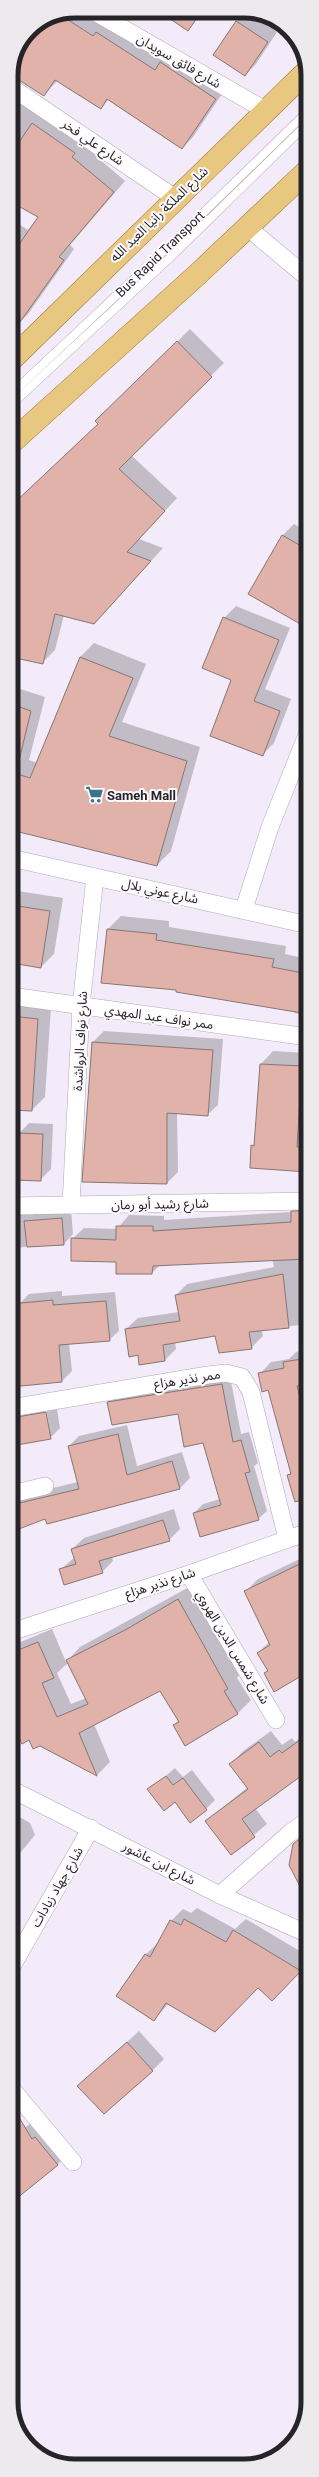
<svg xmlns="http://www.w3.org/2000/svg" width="319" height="2477" font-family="Roboto,'Noto Sans Arabic',sans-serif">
	<rect width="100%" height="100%" fill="#f3ebf9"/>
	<g fill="#0003" fill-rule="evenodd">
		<polygon points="75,11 83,11 104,25 226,88 193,137 182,148 109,99 101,108 57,81 44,95 11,74 30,29"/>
		<polygon points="162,12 203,12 188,30"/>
		<polygon points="245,13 252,13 263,21 266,16 281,26 256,64 245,75 237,21"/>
		<polygon points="11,97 83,145 125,181 70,245 74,249 28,314 17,325 11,321 11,219 28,230 39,217 11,201"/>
		<polygon points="308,236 308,245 303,240"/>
		<polygon points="190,329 224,363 131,455 177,498 139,539 163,548 106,610 64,615 55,650 42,663 99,424 97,421"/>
		<polygon points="294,524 308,532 308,617 302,623 282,536"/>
		<polygon points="236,606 290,628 265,689 291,699 274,743 262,755 232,679 224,618"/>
		<polygon points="94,643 146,664 122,722 200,747 171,851 157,865 11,829 11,686 45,697 29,760 37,763 80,657"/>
		<polygon points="11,890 63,898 54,954 41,967 11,962"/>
		<polygon points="121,916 169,921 169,927 286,946 285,954 308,959 308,1015 294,1013 294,1011 177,989 108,929"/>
		<polygon points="11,1001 51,1007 45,1097 32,1110 11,1109"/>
		<polygon points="104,1031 223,1039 218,1105 207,1115 177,1113 178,1172 167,1183 93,1042"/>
		<polygon points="273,1051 308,1053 308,1157 252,1146 255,1143 261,1064"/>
		<polygon points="29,1123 53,1124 51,1169 40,1180 11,1179 11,1139 14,1139"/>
		<polygon points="303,1200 308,1200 308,1497 288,1475 292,1471 269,1389 260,1374 271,1362 289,1359 296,1352 304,1350 301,1325 261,1329 263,1336 251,1348 216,1334 175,1342 176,1349 165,1360 138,1354 126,1329 138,1318 179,1312 176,1295 187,1284 274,1267 272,1258 160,1265 152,1273 117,1261 72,1239 84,1228 117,1229 129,1215 164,1216 164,1220 291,1212"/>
		<polygon points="71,1209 73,1234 64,1244 13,1248 13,1289 11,1291 11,1214 33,1215 35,1212"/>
		<polygon points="62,1291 62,1296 115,1292 119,1331 109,1340 69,1344 72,1371 62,1381 11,1387 20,1303 29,1294"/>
		<polygon points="230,1376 241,1434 249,1432 258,1463 254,1466 267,1511 258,1519 194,1513 203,1504 220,1499 204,1441 179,1413 108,1403 117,1394"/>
		<path d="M 56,1403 L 60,1428 L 50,1438 L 11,1445 L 11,1410 ZM 46,1407 L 50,1432 L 48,1432 L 44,1408 Z"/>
		<polygon points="127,1425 137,1466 182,1452 190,1478 180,1488 46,1518 11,1531 11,1492 28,1494 78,1482 69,1446 79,1436"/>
		<polygon points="174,1509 180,1529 169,1540 112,1556 113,1561 102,1572 60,1570 75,1557 72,1549 84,1538"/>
		<polygon points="308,1555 308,1671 265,1674 268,1670 258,1653 269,1642 245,1592 258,1579"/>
		<polygon points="11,1580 13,1586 11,1588"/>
		<path d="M 191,1586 L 240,1674 L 237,1678 L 251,1700 L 237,1714 L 174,1725 L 179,1720 L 160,1690 L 94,1724 L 110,1762 L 97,1775 L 29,1739 L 18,1734 L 11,1738 L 11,1646 L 52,1629 L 66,1662 L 80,1647 ZM 68,1663 L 86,1698 L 71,1704 L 57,1673 Z"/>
		<polygon points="271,1731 282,1745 292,1738 295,1742 308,1732 308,1770 255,1808 267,1824 231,1854 206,1821 248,1787 231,1764 243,1751"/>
		<polygon points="175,1768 183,1777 192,1770 215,1800 206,1809 175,1801 149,1790"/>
		<polygon points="11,1812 30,1823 35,1835 21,1852 11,1857"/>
		<polygon points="308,1831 308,1888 294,1844"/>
		<polygon points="197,1908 235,1929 246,1919 308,1956 308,1963 272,2000 258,1987 169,2003 154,2020 118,1996 146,1954 158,1943 171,1921 183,1909 191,1913"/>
		<polygon points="139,2031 164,2059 152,2071 91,2075"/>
		<polygon points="11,2072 15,2082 24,2094 11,2106"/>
		<polygon points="38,2117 69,2153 57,2165 11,2139"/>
		<polygon points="308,2150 308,2162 304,2154"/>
	</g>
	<g fill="#e1b2a9" stroke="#867674">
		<polygon points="160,12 201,12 188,31"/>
		<polygon points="62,16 93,36 96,32 155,70 160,62 216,99 182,149 107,99 101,109 55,80 44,96 11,75 30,29"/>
		<polygon points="236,21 268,42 245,76 213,55"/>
		<polygon points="32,123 75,153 72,157 114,192 59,257 64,260 15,329 11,328 11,256 38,217 11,202 11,154"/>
		<polygon points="177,341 212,377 119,469 165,511 127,552 151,561 94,624 55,614 43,664 11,657 11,506 98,424 95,421"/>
		<polygon points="282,535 308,550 308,614 302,625 248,594"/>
		<polygon points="223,617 279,640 254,701 280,711 263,756 210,736 231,680 202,668"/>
		<polygon points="80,657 133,678 109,736 187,761 157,866 11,830 11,772 30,778"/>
		<polygon points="11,704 31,711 17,769 11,768"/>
		<polygon points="11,905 50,911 41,968 11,963"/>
		<polygon points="107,929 157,934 156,940 274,959 272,967 308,974 308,1014 176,992 176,990 101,983"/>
		<polygon points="11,1016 38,1019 32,1111 11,1110"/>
		<polygon points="92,1042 213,1050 208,1116 167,1113 167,1184 82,1182"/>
		<polygon points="260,1064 302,1066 297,1147 308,1148 308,1172 250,1168 251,1145 254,1146"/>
		<polygon points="17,1133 43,1134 41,1181 14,1180 15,1171 11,1171 11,1145 17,1145"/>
		<polygon points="291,1211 308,1211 308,1259 153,1266 152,1274 116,1274 116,1262 71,1261 71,1238 116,1240 116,1226 153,1226 153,1231 291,1222"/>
		<polygon points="62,1218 64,1245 27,1247 24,1221"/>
		<polygon points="283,1274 289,1328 249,1332 252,1349 219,1353 215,1336 163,1345 165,1361 139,1365 138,1355 129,1357 125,1329 180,1321 175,1295"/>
		<polygon points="53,1300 53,1305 106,1301 110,1341 59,1345 62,1382 11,1387 11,1304"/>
		<polygon points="308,1358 308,1384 297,1386 308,1427 308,1498 295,1502 287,1475 291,1474 268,1390 262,1392 258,1373 284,1368 283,1362"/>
		<polygon points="222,1384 233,1442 241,1440 250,1472 245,1473 259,1520 200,1537 193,1513 221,1505 203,1443 184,1447 178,1414 112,1425 107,1402"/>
		<polygon points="46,1412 51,1439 11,1446 11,1418"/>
		<polygon points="118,1434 127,1475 172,1461 180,1489 47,1524 45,1519 11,1532 11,1505 79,1489 68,1446"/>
		<polygon points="163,1520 170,1541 99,1561 103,1573 64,1585 59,1569 76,1564 71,1549"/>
		<polygon points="308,1560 308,1672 274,1692 264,1673 268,1671 257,1653 270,1645 244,1591"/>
		<polygon points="178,1599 228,1689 224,1691 238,1714 185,1746 173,1725 179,1722 160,1691 79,1733 97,1776 40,1746 33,1749 29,1740 22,1744 18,1736 11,1739 11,1653 38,1642 54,1678 42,1683 57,1717 88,1704 66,1660 127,1629"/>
		<polygon points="308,1734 308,1771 242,1819 255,1837 231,1855 205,1821 248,1789 229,1764 259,1742 270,1757 279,1750 282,1753"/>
		<polygon points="166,1776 173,1785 183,1778 207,1810 190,1823 175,1802 164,1811 147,1789"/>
		<polygon points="308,1832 308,1902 289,1865 293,1844"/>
		<polygon points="184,1919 226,1942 233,1930 301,1971 272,2001 258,1988 215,2032 166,2003 154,2021 116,1996 145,1954 150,1957 170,1920 181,1925"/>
		<polygon points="127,2042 153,2071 104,2114 77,2086"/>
		<polygon points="11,2104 32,2139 35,2137 58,2165 11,2203"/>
	</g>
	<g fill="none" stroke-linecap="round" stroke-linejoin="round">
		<defs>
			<g id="lane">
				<polyline points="11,394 168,247 308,111"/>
				<polyline points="11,405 175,253 308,123"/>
			</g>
			<g id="street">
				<polyline points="93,11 265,110"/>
				<polyline points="11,87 175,198"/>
				<polyline points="247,227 308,278"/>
				<polyline points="11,338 24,347"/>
				<polyline points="11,858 308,925"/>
				<polyline points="244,909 270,827 308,732"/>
				<polyline points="11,996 308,1037"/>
				<polyline points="71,1205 81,1006 95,877"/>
				<polyline points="11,1206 308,1201"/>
				<polyline points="11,1408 208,1375 226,1373 242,1377 251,1392 287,1539"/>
				<polyline points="11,1494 45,1486"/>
				<polyline points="189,1574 276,1720"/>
				<polyline points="11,1632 189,1574 308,1532"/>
				<polyline points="11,1789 220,1895 308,1934"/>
				<polyline points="220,1895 290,1833 308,1820"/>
				<polyline points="11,1968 91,1828"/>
				<polyline points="11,2088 73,2162"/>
			</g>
			<g id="primary">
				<polyline points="11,360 308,70"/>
				<polyline points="11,443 198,274 308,170"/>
			</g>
		</defs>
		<use href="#lane" stroke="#b0a8b5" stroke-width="9"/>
		<use href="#street" stroke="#b0a8b5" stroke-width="18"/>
		<use href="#primary" stroke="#9a752a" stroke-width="23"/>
		<use href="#lane" stroke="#fff" stroke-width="8"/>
		<use href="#street" stroke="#fff" stroke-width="17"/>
		<use href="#primary" stroke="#e8c780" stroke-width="22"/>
	</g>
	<defs>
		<symbol id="supermarket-bare" viewBox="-9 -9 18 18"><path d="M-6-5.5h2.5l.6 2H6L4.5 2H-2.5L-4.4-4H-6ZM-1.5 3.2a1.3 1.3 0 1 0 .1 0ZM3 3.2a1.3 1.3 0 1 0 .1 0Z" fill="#39768c" stroke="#fdfbfe" stroke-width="2.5" paint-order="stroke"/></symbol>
	</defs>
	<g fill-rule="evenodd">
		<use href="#supermarket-bare" x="82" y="782" width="25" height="25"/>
	</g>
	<g text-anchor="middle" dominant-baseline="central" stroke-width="4" stroke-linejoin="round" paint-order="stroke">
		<g font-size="13" fill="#272429" stroke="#fdfbfe">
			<text transform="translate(179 61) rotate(30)">شارع فائق سويدان</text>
			<text transform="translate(93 142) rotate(34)">شارع علي فخر</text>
			<text transform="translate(159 214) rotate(-44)">شارع الملكة رانيا العبد الله</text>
			<text transform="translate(160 254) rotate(-44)">Bus Rapid Transport</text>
			<text transform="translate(160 891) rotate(12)">شارع عوني بلال</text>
			<text transform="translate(159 1017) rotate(8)">ممر نواف عبد المهدي</text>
			<text transform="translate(80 1041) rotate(-87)">شارع نواف الرواشدة</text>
			<text transform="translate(160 1204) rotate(-1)">شارع رشيد أبو رمان</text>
			<text transform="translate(187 1379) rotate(-9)">ممر نذير هزاع</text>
			<text transform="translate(160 1583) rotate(-18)">شارع نذير هزاع</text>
			<text transform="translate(233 1647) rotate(59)">شارع شمس الدين الهروي</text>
			<text transform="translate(159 1863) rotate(27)">شارع ابن عاشور</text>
			<text transform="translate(57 1887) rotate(-60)">شارع جهاد زيادات</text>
		</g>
		<g font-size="13" font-weight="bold" fill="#272429" stroke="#fdfbfe" text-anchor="start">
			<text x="107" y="795">Sameh Mall</text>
		</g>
	</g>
	<path d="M0 0H319V2477H0ZM75 18H244A57 57 0 0 1 301 75V2402A57 57 0 0 1 244 2459H75A57 57 0 0 1 18 2402V75A57 57 0 0 1 75 18Z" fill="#eceaed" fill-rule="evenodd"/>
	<path fill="none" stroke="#272429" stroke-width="5" d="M75 18H244A57 57 0 0 1 301 75V2402A57 57 0 0 1 244 2459H75A57 57 0 0 1 18 2402V75A57 57 0 0 1 75 18Z"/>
</svg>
